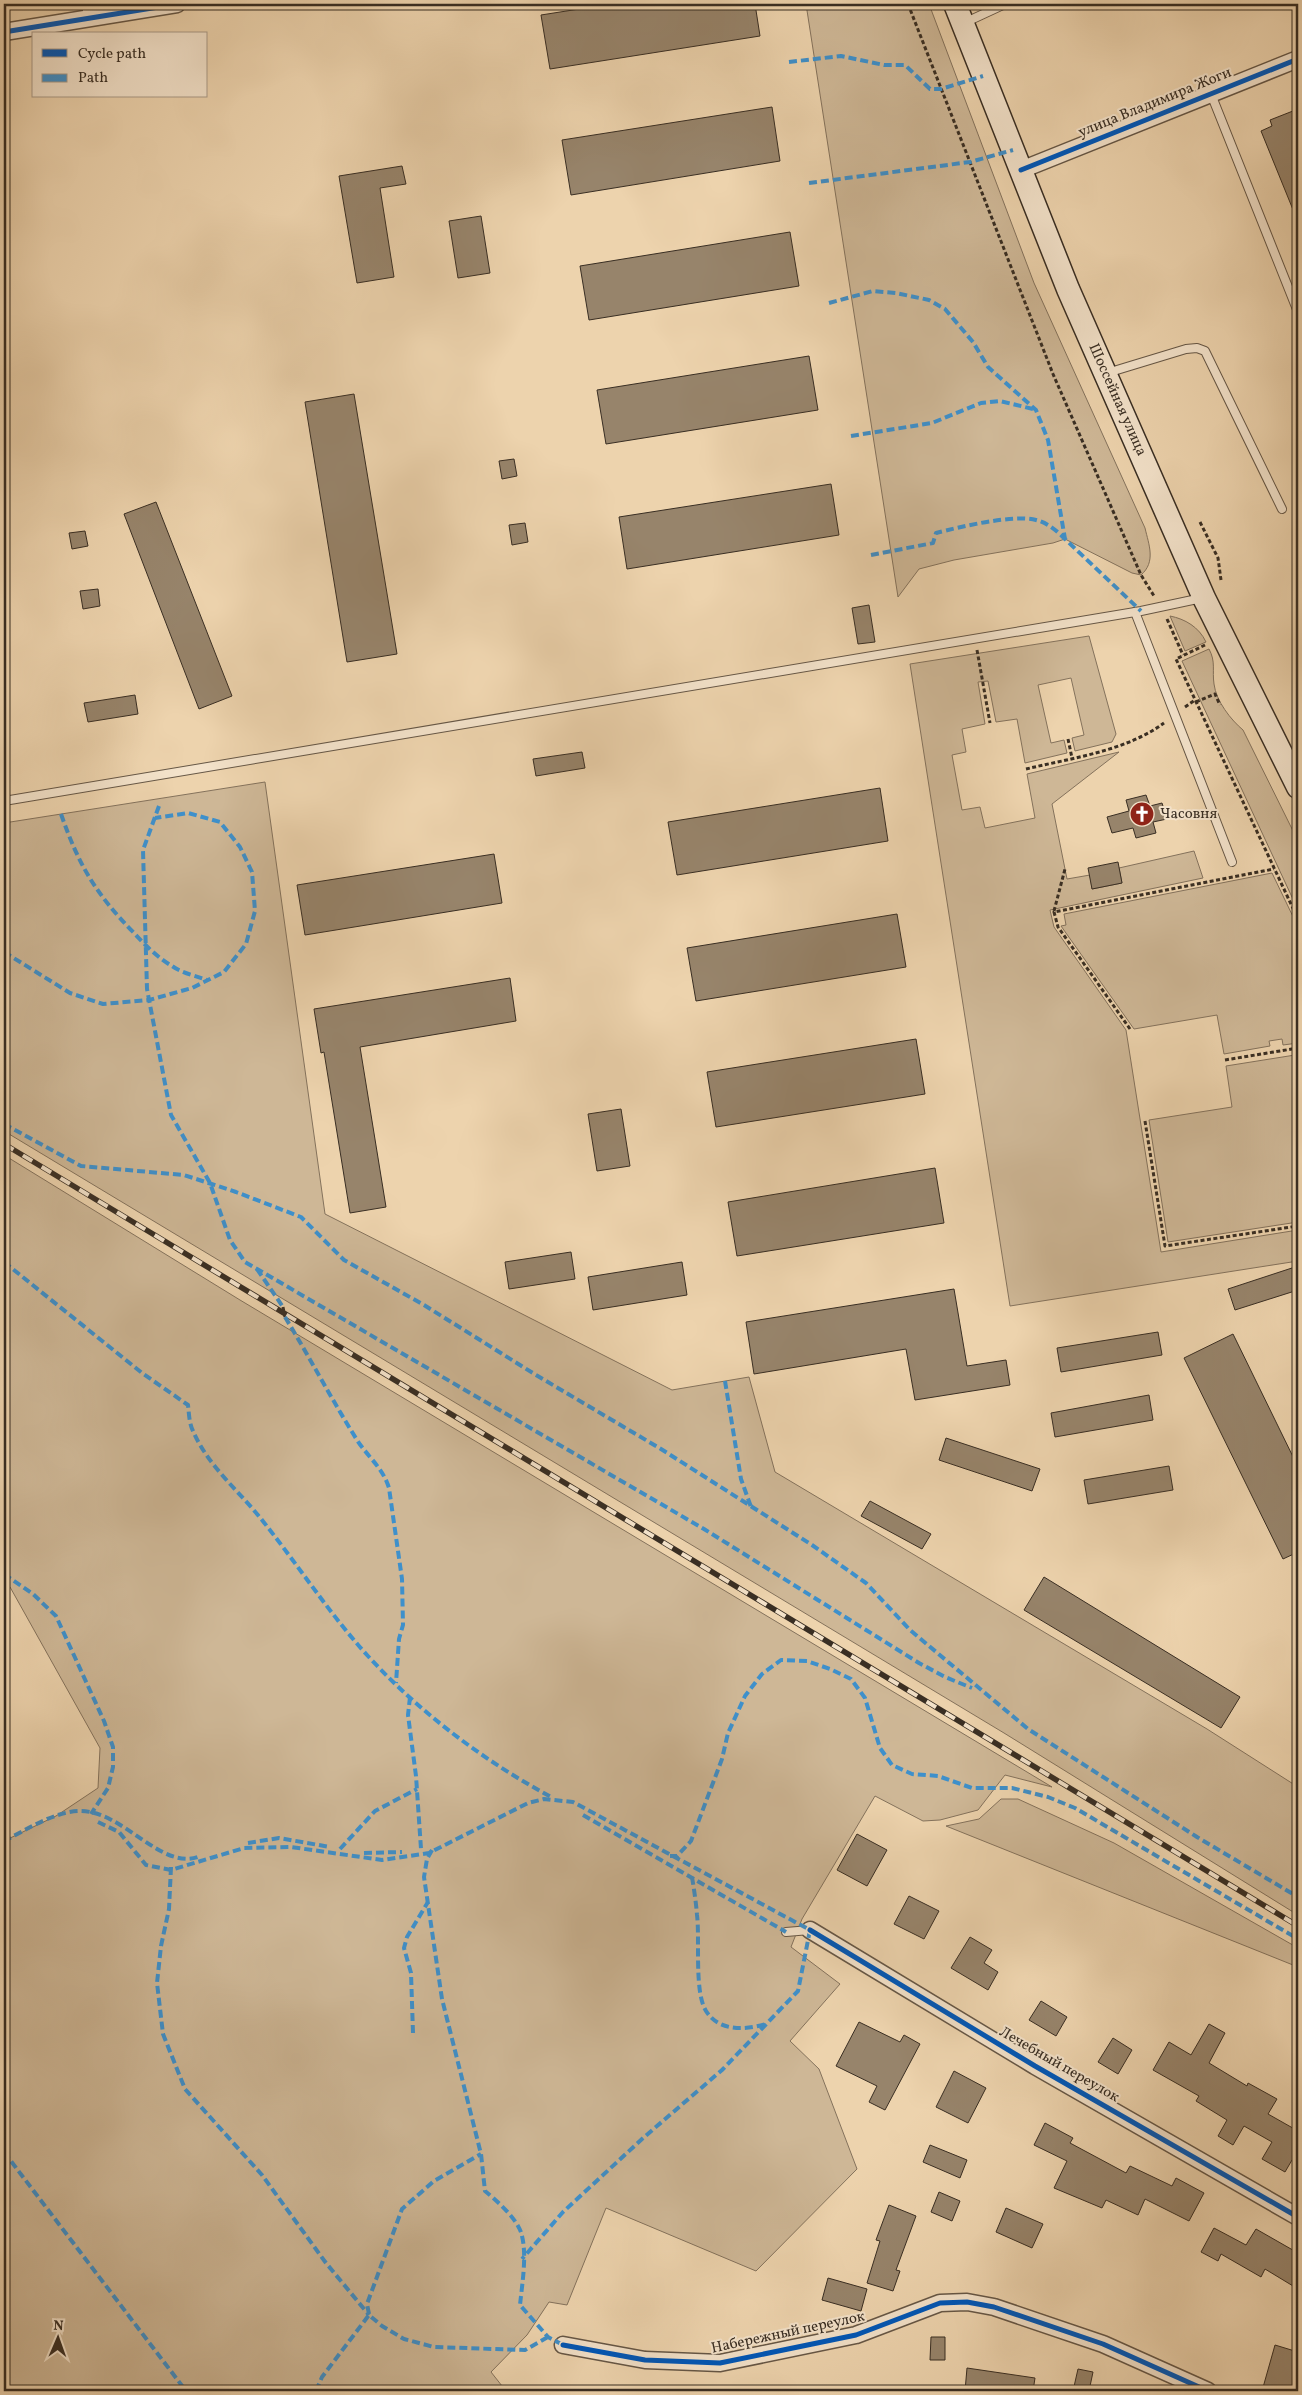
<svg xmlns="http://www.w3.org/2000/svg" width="1302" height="2395" font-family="Vollkorn,serif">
	<rect width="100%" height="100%" fill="#edd3ad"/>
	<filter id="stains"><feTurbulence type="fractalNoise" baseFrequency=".004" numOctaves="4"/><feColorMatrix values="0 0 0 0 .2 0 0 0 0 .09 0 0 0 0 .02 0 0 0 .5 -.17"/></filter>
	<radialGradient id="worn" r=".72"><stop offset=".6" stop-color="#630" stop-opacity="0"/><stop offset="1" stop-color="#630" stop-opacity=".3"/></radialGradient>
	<g fill="#ceb796" stroke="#84725c">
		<path d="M 806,4 L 929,4 L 1034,283 L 1145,528 C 1149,545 1156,562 1141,575 L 1132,573 L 1065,539 L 1053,543 L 954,560 L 919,569 L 898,597 Z"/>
		<path d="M 1170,616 C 1185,619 1199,627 1206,642 L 1185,651 Z"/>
		<polygon points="1089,636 1116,734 1112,742 1075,751 1072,738 1084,735 1071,678 1038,685 1051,743 1064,740 1067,753 1025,763 1017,719 996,722 988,681 978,682 985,724 962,729 966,752 952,755 962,810 980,807 985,828 1035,818 1027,774 1119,752 1052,804 1067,879 1090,875 1092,889 1122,883 1119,868 1194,851 1203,878 1050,910 1054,927 1126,1030 1161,1252 1298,1230 1298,1261 1010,1306 910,664"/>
		<path d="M 1209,649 C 1216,662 1212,670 1214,684 C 1216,701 1231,720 1243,730 L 1298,841 L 1298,910 L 1182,661 Z"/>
		<polygon points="265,782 325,1214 672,1390 749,1377 775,1472 1207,1729 1298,1787 1298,1915 1004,1733 4,1131 4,823"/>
		<polygon points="1272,873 1298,927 1298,1043 1283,1045 1282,1039 1269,1041 1270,1046 1224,1054 1217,1015 1134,1029 1061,926 1066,925 1064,914"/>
		<polygon points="1295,1055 1296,1059 1298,1059 1298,1222 1168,1242 1149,1120 1232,1107 1226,1066"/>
		<polygon points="4,1155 240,1300 1052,1787 1005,1775 978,1810 940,1820 923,1821 875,1796 802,1919 791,1947 840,1984 790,2041 819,2069 857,2169 756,2271 606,2208 567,2305 549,2302 527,2335 491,2372 506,2391 4,2391 4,1841 56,1816 98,1788 100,1748 10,1587 4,1584"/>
		<polygon points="1001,1799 1018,1799 1114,1843 1298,1948 1298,1967 946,1826 979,1819"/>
	</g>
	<g fill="#97846b" stroke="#392e23">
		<polygon points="611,4 755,4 760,36 550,69 541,15"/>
		<polygon points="772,107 780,161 571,195 562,140"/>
		<polygon points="1298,109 1298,222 1261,131 1272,126 1270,120"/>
		<polygon points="402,166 406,184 380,188 394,277 357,283 339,176"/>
		<polygon points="481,216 490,273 458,278 449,221"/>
		<polygon points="790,232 799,286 589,320 580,266"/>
		<polygon points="809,356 818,410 606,444 597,390"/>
		<polygon points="354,394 397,654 347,662 305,402"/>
		<polygon points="514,459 517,476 502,479 499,461"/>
		<polygon points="831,484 839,535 627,569 619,517"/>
		<polygon points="156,502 232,696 199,709 124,514"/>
		<polygon points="525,523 528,542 512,545 509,525"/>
		<polygon points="85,531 88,546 72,549 69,533"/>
		<polygon points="98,589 100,606 83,609 80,591"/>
		<polygon points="869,605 875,642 858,644 852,608"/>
		<polygon points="135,695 138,714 88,722 84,703"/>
		<polygon points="582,752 585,768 536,776 533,759"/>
		<polygon points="880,788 888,841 677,875 668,822"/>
		<polygon points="1146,795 1150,806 1162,803 1167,819 1153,822 1156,833 1136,838 1133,828 1112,833 1107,817 1129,811 1126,800"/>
		<polygon points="494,854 502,903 305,935 297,885"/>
		<polygon points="1118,862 1122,883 1092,889 1088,868"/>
		<polygon points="897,914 906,967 696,1001 687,948"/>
		<polygon points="510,978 516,1021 360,1047 386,1207 350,1213 324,1052 321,1053 314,1009"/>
		<polygon points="916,1039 925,1094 716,1127 707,1072"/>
		<polygon points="621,1109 630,1166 597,1171 588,1114"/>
		<polygon points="935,1168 944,1223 737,1256 728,1202"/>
		<polygon points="571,1252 575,1279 509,1289 505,1262"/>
		<polygon points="682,1262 687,1295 593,1310 588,1277"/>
		<polygon points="1298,1266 1298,1290 1235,1310 1228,1289"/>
		<polygon points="954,1289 967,1366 1006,1360 1010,1385 915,1400 906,1349 754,1374 746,1322"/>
		<polygon points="1158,1332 1162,1355 1061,1372 1057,1348"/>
		<polygon points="1233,1334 1298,1467 1298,1552 1283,1559 1184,1358"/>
		<polygon points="1149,1395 1153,1420 1055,1437 1051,1413"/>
		<polygon points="946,1438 1040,1469 1032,1491 939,1460"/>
		<polygon points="1169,1466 1173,1490 1088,1504 1084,1480"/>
		<polygon points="870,1501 931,1534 922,1549 861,1516"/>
		<polygon points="1044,1577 1240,1697 1221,1728 1024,1610"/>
		<polygon points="857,1834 887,1850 867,1886 837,1870"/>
		<polygon points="909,1896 939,1911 924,1939 894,1924"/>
		<polygon points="970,1937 992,1950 984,1963 998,1972 988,1990 951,1968"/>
		<polygon points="1041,2001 1067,2017 1056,2036 1029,2020"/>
		<polygon points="859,2022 900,2042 904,2035 920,2044 885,2110 869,2102 877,2086 836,2066"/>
		<polygon points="1209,2024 1225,2033 1209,2063 1247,2086 1248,2083 1277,2099 1268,2114 1298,2131 1298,2164 1292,2160 1285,2172 1262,2159 1272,2142 1244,2126 1233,2145 1218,2136 1227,2120 1196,2101 1199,2096 1153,2070 1169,2042 1191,2055"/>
		<polygon points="1113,2038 1132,2050 1118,2074 1098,2062"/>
		<polygon points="954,2071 986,2088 968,2123 936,2107"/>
		<polygon points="1045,2123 1073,2138 1070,2143 1126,2173 1130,2166 1172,2186 1176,2178 1204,2193 1189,2221 1145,2199 1138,2215 1106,2200 1102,2208 1054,2188 1067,2161 1034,2145"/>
		<polygon points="930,2145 967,2160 960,2178 923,2162"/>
		<polygon points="939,2192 960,2201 952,2221 931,2212"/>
		<polygon points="889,2205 916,2216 896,2270 900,2271 893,2291 867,2283 880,2241 876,2240"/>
		<polygon points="1006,2208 1043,2224 1032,2248 996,2232"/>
		<polygon points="1214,2228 1246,2245 1256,2229 1298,2253 1298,2289 1265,2269 1261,2277 1221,2254 1218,2261 1201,2252"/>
		<polygon points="828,2278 867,2289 861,2311 822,2300"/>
		<polygon points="931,2337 945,2337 945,2360 930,2360"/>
		<polygon points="1275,2345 1298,2352 1298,2370 1292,2391 1262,2391"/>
		<polygon points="967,2368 1035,2378 1033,2391 965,2391"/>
		<polygon points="1078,2369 1093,2372 1089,2391 1073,2391"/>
	</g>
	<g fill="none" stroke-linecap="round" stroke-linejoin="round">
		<defs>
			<g id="service">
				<polyline points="87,4 87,18"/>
				<polyline points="964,23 1005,4"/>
				<polyline points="1211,94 1298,312"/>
				<polyline points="1107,373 1186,349 1197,348 1205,351 1282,509"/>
				<polyline points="1135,612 1232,862"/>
				<polyline points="4,801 1141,611 1202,598"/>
				<polyline points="786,1932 810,1930"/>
			</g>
			<g id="minor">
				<polyline points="4,32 177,4"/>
				<polyline points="1021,170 1298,59"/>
				<polyline points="810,1930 1035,2066 1298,2217"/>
				<polyline points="563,2345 645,2360 720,2363 856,2335 940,2303 967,2302 994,2307 1103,2344 1208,2391"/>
			</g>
			<polyline id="secondary" points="955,4 1068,289 1204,598 1298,787"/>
		</defs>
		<use href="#service" stroke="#665746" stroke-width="10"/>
		<use href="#minor" stroke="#665746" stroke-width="19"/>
		<use href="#secondary" stroke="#392e23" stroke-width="25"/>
		<g stroke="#392e23" stroke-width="3" stroke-dasharray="4 2.5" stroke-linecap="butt">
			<polyline points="908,4 1053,374 1141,575 1154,596"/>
			<polyline points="1200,522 1218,558 1221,580"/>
			<polyline points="1167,619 1183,655"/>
			<polyline points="1205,645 1176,659 1298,919"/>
			<polyline points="977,650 990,723"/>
			<polyline points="1196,702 1215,694 1220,705"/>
			<polyline points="1185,707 1195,700"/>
			<polyline points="1068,739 1072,758"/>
			<path d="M 1026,769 C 1072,758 1126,751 1164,723"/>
			<polyline points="1054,911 1065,869"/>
			<polyline points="1130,1029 1058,927 1054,912 1274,869"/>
			<polyline points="1225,1060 1298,1048"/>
			<polyline points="1145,1121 1165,1246 1298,1226"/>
			<polyline points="283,1307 285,1317"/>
		</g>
		<use href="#service" stroke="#f3e2ca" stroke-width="8"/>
		<use href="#minor" stroke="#f3e2ca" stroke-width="16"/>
		<use href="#secondary" stroke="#f3e2ca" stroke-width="22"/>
		<defs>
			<polyline id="rail" points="4,1144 1298,1926"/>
		</defs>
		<use href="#rail" stroke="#392e23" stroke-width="5.5"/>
		<use href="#rail" stroke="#f3e2ca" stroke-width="4" stroke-dasharray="11" stroke-linecap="butt"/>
		<g stroke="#3e90cb" stroke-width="4" stroke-dasharray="8 4" stroke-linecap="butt">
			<polyline points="789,62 841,56 884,65 905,65 930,89 941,89 983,76"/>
			<polyline points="809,183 970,162 1013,150"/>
			<polyline points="829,303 873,291 896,293 929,300 945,309 973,342 988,367 1036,410 1048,440 1065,539 1141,611"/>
			<polyline points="851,436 932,423 981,403 1000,401 1033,409"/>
			<path d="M 871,555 L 933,543 L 936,533 C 959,527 1014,514 1036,520 C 1048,523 1057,531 1065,539"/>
			<polyline points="159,806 143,850 147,989 171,1115 210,1183 230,1240 245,1262 704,1529 919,1663 945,1677 972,1688"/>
			<path d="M 61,814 C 79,866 96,894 134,933 C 145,945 158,958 172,966 C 182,973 196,976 207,980"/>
			<polyline points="4,952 70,993 103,1004 149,1000 192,988 224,972 246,944 255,911 252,872 240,847 220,822 188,813 155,818"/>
			<polyline points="4,1124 81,1166 184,1175 236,1192 301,1217 344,1260 424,1305 536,1375 661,1449 812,1545 866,1583 910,1630 1028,1729 1197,1837 1298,1897"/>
			<path d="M 4,1262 L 142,1373 L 188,1405 C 189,1413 189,1423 193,1431 C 208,1466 239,1491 262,1520 C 298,1565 329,1613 367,1655 C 419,1712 485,1762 553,1798"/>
			<polyline points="257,1269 283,1307"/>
			<path d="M 285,1317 C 310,1358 332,1400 357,1440 C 368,1457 383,1468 389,1488 L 402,1579 L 403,1625 L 399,1639 L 396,1683"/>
			<polyline points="725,1381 741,1479 751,1507"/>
			<polyline points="4,1574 33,1594 56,1616 104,1721 113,1747 113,1767 108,1788 91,1814"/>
			<polyline points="410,1697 408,1715 416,1776 421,1849"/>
			<polyline points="583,1815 786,1932"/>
			<polyline points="98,1822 119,1832 146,1865 171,1870 244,1848 291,1847 382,1860 429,1853 528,1803 544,1799 573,1802 810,1930 798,1991 722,2070 642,2139 563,2212 522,2259"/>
			<path d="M 4,1841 C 26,1830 53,1812 79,1811 C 123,1810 160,1870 198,1857"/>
			<polyline points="248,1843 279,1838 330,1847"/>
			<polyline points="340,1849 375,1811 417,1789"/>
			<path d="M 432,1850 L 427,1859 L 424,1877 L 442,1999 L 481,2154 L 485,2191 C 497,2201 519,2220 522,2236 C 527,2256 522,2285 520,2305 L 548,2337 L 563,2345"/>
			<polyline points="364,1853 402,1852"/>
			<polyline points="670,1856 677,1856 691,1841 722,1759 728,1733 745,1696 762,1674 781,1660 807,1661 830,1669 851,1679 865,1698 880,1748 892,1765 912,1774 938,1776 972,1788 1012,1788 1048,1797 1075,1808 1298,1939"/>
			<polyline points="171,1867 169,1909 161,1946 157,1983 163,2034 185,2089 262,2175 326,2263 369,2315"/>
			<path d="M 692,1877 C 694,1889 696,1902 697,1915 C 700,1939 694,1992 706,2011 C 719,2032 746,2030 766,2024"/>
			<polyline points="413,2033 411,1973 404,1948 407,1937 428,1902"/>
			<polyline points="4,2152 186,2391"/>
			<polyline points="369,2314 367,2304 402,2209 434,2181 481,2154"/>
			<polyline points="316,2391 322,2377 369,2315 382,2326 404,2339 434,2347 525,2350 548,2337"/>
		</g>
		<defs>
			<g id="cycleway">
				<polyline points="4,32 177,4"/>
				<polyline points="1021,170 1298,59"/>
				<polyline points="810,1930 1035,2066 1298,2217"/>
				<polyline points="563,2345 645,2360 720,2363 856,2335 940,2303 967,2302 994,2307 1103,2344 1208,2391"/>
			</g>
		</defs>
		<use href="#cycleway" stroke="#f3e2ca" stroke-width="8"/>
		<use href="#cycleway" stroke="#0057b8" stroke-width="5"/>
	</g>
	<defs>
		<symbol id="church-disc" viewBox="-11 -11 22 22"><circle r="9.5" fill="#8f2418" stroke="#f3e2ca"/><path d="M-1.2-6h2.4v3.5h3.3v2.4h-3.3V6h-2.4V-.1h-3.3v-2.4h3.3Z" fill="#fff"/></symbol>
	</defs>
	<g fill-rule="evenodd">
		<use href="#church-disc" x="1128" y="800" width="28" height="28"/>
	</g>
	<g text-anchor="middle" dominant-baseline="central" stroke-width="4" stroke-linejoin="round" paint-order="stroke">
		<g font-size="15" fill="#392e23" stroke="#f3e2ca">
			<text transform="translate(1155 103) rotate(-22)">улица Владимира Жоги</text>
			<text transform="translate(1117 400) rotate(66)">Шоссейная улица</text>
			<text transform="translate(1059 2065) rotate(30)">Лечебный переулок</text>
			<text transform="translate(788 2333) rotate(-12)">Набережный переулок</text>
		</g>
		<g font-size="15" fill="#392e23" stroke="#f3e2ca" text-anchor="start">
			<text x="1160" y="814">Часовня</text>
		</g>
	</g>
	<rect width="1302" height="2395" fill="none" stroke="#edd3ad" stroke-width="20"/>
	<rect x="5" y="5" width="1292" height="2385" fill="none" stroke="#392e23" stroke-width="2.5"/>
	<rect x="10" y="10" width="1282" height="2375" fill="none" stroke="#392e23"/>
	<rect x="32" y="32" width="175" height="65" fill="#f3e2ca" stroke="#a99a87"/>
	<rect x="42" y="49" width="25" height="8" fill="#0057b8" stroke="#a99a87"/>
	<text x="78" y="58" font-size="15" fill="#392e23">Cycle path</text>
	<rect x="42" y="74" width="25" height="8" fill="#3e90cb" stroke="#a99a87"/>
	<text x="78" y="82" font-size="15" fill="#392e23">Path</text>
	<g transform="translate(58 2338) rotate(2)" stroke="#f3e2ca" stroke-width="4" paint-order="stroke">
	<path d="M0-4L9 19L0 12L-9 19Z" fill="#392e23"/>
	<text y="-8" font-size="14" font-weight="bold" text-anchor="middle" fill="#392e23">N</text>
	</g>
	<rect width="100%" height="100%" filter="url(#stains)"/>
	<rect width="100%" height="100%" fill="url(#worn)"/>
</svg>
